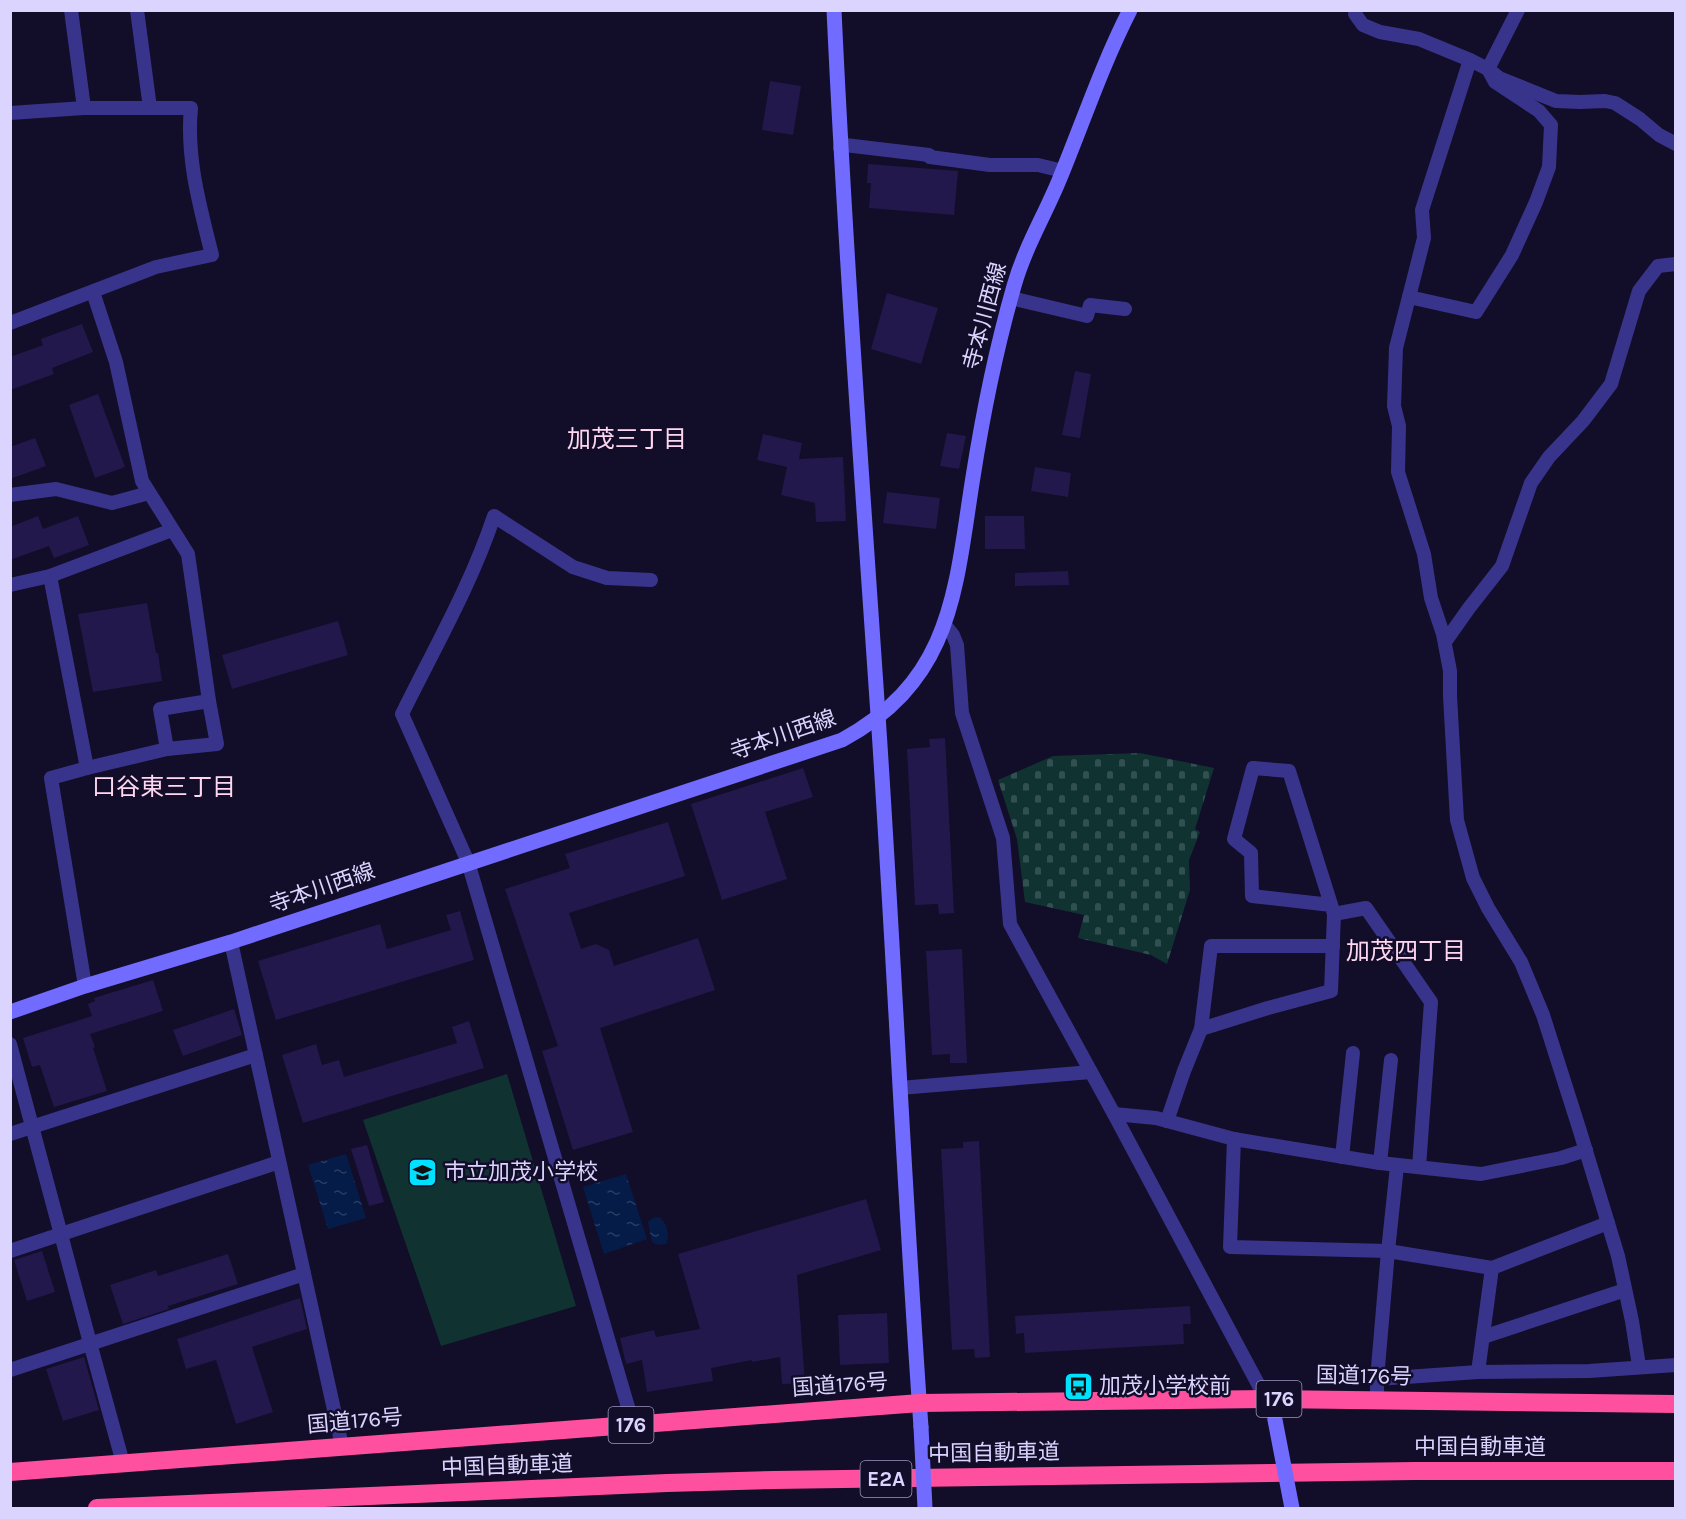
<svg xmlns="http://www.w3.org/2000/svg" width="1686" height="1519" font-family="Karla,'Noto Sans JP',sans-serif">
	<defs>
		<pattern id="cemetery-stones" width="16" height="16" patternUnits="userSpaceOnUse" patternTransform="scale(1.5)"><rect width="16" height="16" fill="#103332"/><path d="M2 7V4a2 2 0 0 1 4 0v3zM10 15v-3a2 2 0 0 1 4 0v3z" fill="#325051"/></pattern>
		<pattern id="water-ripples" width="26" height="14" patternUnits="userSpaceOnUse" patternTransform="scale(1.5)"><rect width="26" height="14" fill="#051c49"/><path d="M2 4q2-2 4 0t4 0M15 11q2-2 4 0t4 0" fill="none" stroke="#293c64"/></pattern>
	</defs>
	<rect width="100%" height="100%" fill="#120d28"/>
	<polygon fill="url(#cemetery-stones)" points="1140,753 1214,768 1195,829 1200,832 1189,860 1190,890 1167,964 1151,955 1078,938 1084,915 1025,902 1017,839 998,780 1053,756"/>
	<polygon fill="#103332" points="507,1074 576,1306 441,1346 363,1120"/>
	<g fill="url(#water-ripples)">
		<polygon points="346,1154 366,1218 328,1229 308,1165"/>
		<polygon points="626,1174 647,1239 604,1254 583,1187"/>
		<path d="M 659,1217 C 667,1223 669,1233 667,1243 C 662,1246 657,1245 652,1242 L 648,1222 L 653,1218 Z"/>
	</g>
	<g fill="#23184b">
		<polygon points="770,81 801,86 793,135 762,130"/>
		<polygon points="868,164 958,171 954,215 869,208 871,183 867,183"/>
		<polygon points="887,293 938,308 921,364 871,349"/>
		<polygon points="82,324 93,352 52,368 54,374 10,390 10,357 43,345 41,339"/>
		<polygon points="1075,371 1091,374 1080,438 1062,435"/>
		<polygon points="98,394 125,467 95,478 69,405"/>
		<polygon points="947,433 966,436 959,469 940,466"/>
		<polygon points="763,434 802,443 799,459 843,457 846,521 816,522 815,503 781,495 787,467 757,460"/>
		<polygon points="35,438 46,466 10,479 10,447"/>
		<polygon points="1035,467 1071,473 1068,497 1031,491"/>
		<polygon points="887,492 940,498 936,529 883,523"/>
		<polygon points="38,516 43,529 78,516 89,545 54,558 49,546 10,560 10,527"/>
		<polygon points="985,516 1024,516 1025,549 985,549"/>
		<polygon points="1068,571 1069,585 1015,586 1015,573"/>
		<polygon points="147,603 156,653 158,653 162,681 93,692 78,614"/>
		<polygon points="338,621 348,655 232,689 222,655"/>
		<polygon points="945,738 954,913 939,914 938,904 915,905 907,749 930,747 929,739"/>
		<polygon points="803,768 813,797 765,812 787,879 722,900 691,804"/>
		<polygon points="668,822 685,876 569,913 581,949 596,944 609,950 614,966 698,938 715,990 600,1028 633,1132 573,1150 542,1051 558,1046 505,889 570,868 565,854"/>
		<polygon points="460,911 474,960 276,1020 258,961 380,924 387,949 451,930 446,915"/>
		<polygon points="962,949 967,1063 950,1063 950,1054 932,1055 926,951"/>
		<polygon points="153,980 163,1011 90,1034 95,1047 93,1048 107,1091 54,1107 40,1065 32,1067 23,1038 92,1016 88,1004 95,1001 94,998"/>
		<polygon points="234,1009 242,1035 183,1056 173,1030"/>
		<polygon points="469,1021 484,1068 303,1123 282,1055 316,1044 322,1065 339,1060 344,1077 457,1043 452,1027"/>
		<polygon points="979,1141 990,1357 975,1358 974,1349 952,1350 941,1149 963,1148 963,1142"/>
		<polygon points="367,1145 384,1202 369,1206 351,1149"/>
		<polygon points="866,1199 881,1250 797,1275 805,1383 782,1384 780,1357 752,1362 752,1360 711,1368 713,1381 647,1392 642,1360 626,1364 620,1338 654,1330 656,1337 700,1329 678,1254"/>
		<polygon points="42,1251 55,1292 27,1301 14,1260"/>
		<polygon points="228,1254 238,1284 168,1306 169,1309 123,1324 110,1285 156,1270 158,1276"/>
		<polygon points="300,1298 307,1329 252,1347 273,1412 236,1424 216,1360 186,1369 177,1339"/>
		<polygon points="1190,1306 1191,1324 1183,1324 1184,1344 1025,1353 1024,1333 1016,1334 1015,1316"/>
		<polygon points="887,1313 889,1363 840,1365 838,1315"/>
		<polygon points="84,1357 99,1410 63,1421 46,1369"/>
	</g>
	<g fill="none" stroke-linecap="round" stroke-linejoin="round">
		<g stroke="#39348b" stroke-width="14">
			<polyline points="71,10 84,108"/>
			<polyline points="137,10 150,108"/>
			<polyline points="1356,10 1355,14 1363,25 1380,32 1419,39 1470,60"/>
			<path d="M 10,113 L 84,108 L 191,108 C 186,158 200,207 212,255 L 156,267 L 10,323"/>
			<polyline points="840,148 845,145 929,155 930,157 990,165 1038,165 1063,171"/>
			<polyline points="93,292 116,362 142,481 188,554 209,701 160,709 167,749"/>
			<polyline points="1409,297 1476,312 1512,255 1536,202 1549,167 1551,125 1539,111 1495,82 1488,69 1518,10"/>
			<polyline points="1011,298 1087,316 1090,305 1125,309"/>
			<polyline points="10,495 56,489 112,503 149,493"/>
			<polyline points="50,576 87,768 51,778 85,986"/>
			<polyline points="10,585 50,576 172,530"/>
			<polyline points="945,625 953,635 957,645 962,713 1003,838 1010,924 1114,1114 1266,1399 1275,1420"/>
			<polyline points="1445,642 1469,608 1502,566 1531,483 1549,457 1583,421 1611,384 1639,291 1658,266 1676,264"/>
			<polyline points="87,768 167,749 217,744 209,701"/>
			<polyline points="1334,914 1366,908 1431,1002 1419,1167"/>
			<polyline points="231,942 342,1446"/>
			<polyline points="1201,1029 1268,1008 1331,991 1334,914 1289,771 1253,768 1234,839 1251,853 1252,896 1331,905"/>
			<polyline points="10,1044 90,1343 123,1463"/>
			<polyline points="900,1088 1091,1072"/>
			<polyline points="1114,1114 1156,1118 1234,1139 1380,1163 1481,1174 1561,1158 1586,1150"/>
			<polyline points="1167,1121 1184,1071 1201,1029 1211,946 1333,946"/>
			<polyline points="10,1134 256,1055"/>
			<polyline points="1234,1139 1230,1247 1388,1251 1492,1268"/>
			<polyline points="1342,1157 1353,1053"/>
			<polyline points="1380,1163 1391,1060"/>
			<polyline points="1608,1223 1492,1268 1478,1372 1589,1371 1676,1365"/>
			<polyline points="10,1251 279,1162"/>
			<polyline points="1483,1337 1625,1290"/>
			<polyline points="1639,1366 1632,1321 1618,1256 1579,1128 1543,1015 1521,962 1488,908 1473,878 1457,820 1450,696 1450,671 1443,634 1431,598 1424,554 1398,472 1399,426 1394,406 1396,348 1424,238 1422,210 1470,60 1488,69 1499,78 1556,101 1580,102 1605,101 1615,103 1640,119 1659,135 1676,144"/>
			<polyline points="10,1370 304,1274"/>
			<polyline points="1377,1379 1388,1251 1397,1166"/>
			<polyline points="1377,1400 1377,1379 1478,1372"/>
			<path d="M 633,1424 L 468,862 L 402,714 C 434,649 471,585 494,516 L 573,567 L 607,578 L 651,580"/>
		</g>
		<g stroke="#726bff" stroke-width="15">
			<path d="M 834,10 C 845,246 862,480 878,715 C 894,952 904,1190 921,1427"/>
			<path d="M 10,1012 L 85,986 L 231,942 L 842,740 C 954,679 955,589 973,477 C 983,413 996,349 1014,286 C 1025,247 1045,215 1060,178 C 1083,122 1102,65 1130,10"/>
		</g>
		<g stroke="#ff4f9f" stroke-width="18">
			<polyline points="10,1472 920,1403 1266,1399 1676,1404"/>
			<polyline points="97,1508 667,1483 774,1480 1415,1471 1676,1471"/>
		</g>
		<g stroke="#726bff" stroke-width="15">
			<polyline points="1275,1420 1292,1508"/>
			<polyline points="921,1427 925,1508"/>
		</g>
	</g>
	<defs>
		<symbol id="school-square" viewBox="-11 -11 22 22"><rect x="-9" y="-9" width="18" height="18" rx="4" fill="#00e0ff" stroke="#120d28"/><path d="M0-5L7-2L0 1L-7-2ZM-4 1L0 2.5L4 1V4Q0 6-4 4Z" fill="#111"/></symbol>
		<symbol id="bus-square" viewBox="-11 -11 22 22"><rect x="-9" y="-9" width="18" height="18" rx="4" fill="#00e0ff" stroke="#120d28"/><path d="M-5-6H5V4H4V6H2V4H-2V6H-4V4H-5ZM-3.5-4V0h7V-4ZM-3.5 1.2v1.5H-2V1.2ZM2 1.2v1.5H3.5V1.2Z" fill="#111"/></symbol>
	</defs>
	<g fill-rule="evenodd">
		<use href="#school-square" x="406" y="1156" width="33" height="33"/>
		<use href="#bus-square" x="1062" y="1370" width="33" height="33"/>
	</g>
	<g text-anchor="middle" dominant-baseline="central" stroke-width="5" stroke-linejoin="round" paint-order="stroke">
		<g fill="#120d28" stroke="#9e98be" stroke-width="1.5">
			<rect x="1256.5" y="1381" width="45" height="36" rx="4.5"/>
			<rect x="608.5" y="1407" width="45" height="36" rx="4.5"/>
			<rect x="860.5" y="1461" width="51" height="36" rx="4.5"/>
		</g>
		<g font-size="21" font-weight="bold" fill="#dad4ff">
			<text x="1279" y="1399">176</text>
			<text x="631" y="1425">176</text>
			<text x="886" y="1479">E2A</text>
		</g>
		<g font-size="22" fill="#dad4ff" stroke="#120d28">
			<text transform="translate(985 316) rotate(-75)">寺本川西線</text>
			<text transform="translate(783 735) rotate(-19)">寺本川西線</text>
			<text transform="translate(322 888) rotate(-19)">寺本川西線</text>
			<text transform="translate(1364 1376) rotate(1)">国道176号</text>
			<text transform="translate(840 1385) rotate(-4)">国道176号</text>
			<text transform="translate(355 1421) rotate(-5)">国道176号</text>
			<text x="1480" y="1447">中国自動車道</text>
			<text transform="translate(994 1453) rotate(-1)">中国自動車道</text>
			<text transform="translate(507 1466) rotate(-2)">中国自動車道</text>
		</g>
		<g font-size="22" fill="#dad4ff" stroke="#120d28" text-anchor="start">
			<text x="444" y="1172">市立加茂小学校</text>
			<text x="1099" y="1386">加茂小学校前</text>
		</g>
		<g font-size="24" fill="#ffd6ef" stroke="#120d28">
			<text x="627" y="439">加茂三丁目</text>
			<text x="164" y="787">口谷東三丁目</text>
			<text x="1406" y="951">加茂四丁目</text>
		</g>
	</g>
	<rect width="1686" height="1519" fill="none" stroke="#dad4ff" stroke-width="24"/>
</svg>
